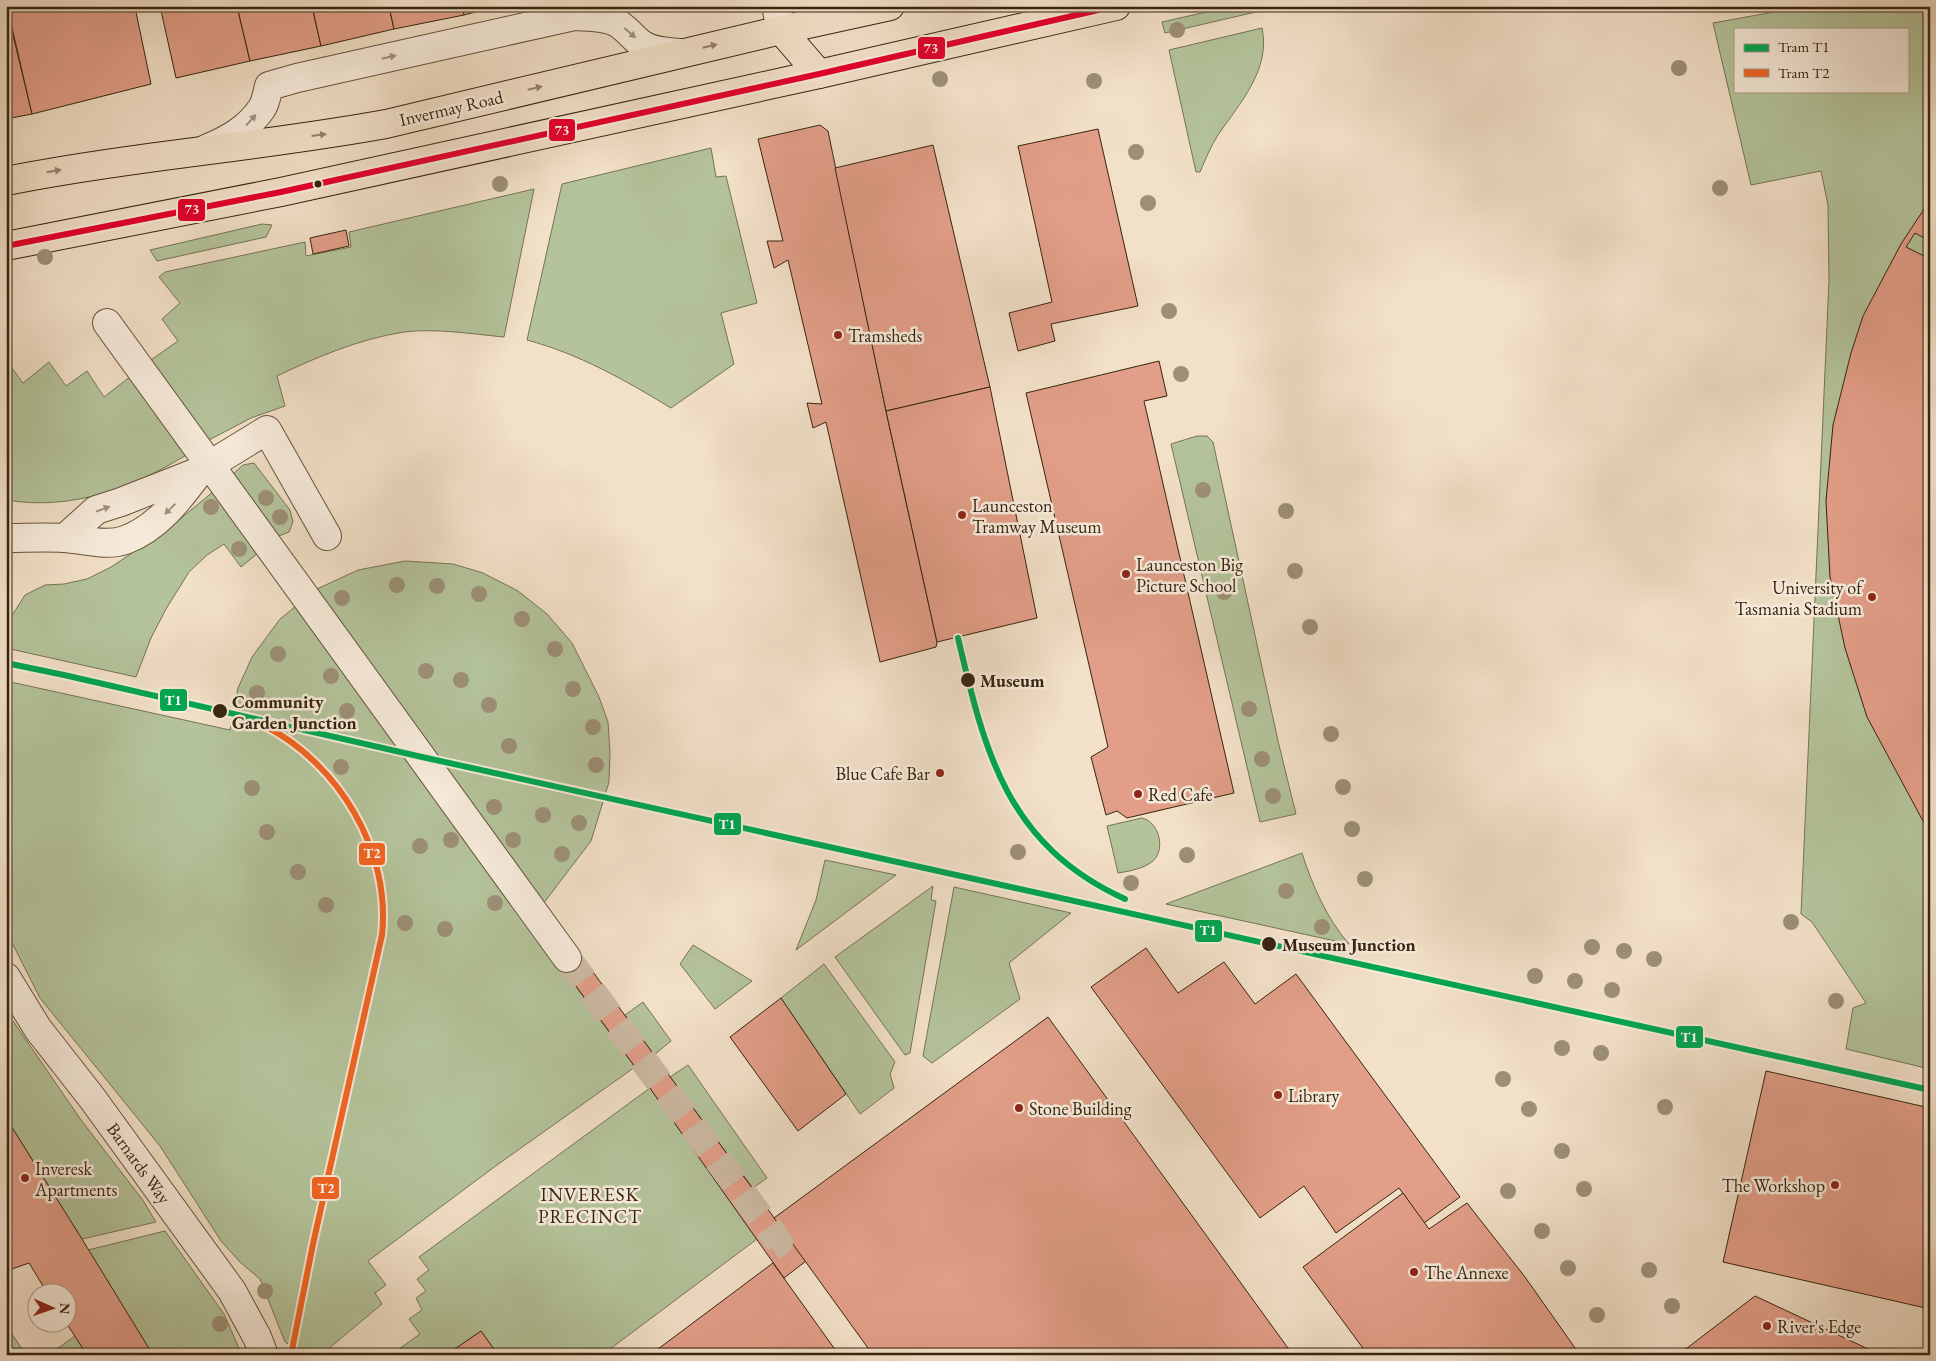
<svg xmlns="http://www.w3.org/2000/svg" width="1936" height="1361" font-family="'EB Garamond',serif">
	<rect width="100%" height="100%" fill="#f2e0c8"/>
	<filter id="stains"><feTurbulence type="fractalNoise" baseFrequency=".004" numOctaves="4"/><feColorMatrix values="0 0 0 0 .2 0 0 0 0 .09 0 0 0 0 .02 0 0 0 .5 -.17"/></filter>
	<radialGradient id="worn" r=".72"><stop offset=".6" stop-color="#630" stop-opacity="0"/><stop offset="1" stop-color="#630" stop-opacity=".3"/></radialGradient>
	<g fill="#b4c39a" stroke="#757454" fill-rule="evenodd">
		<polygon points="1233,6 1259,6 1260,11 1165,33 1162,22"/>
		<path d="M 1776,6 L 1930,6 L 1930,1069 L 1846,1049 L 1853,1008 L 1866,1003 L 1812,922 L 1801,914 L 1829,281 L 1828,205 L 1821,171 L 1751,185 L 1713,23 L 1774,12 ZM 1735,29 L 1907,29 L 1907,91 L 1735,91 Z"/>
		<path d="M 1262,28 C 1271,69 1240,103 1218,135 C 1211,146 1205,160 1200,172 L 1196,172 L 1169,50 Z"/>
		<path d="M 711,148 L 716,177 L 726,176 L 757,303 L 721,313 L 734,364 L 671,408 C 625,380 579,354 527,340 L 562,184 Z"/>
		<path d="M 534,189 L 504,337 C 472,334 436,328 404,332 C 359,339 317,357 277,376 L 285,406 L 251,418 L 209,440 L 151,360 L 178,341 L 162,319 L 180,303 L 159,277 L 165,272 L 305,242 L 306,256 L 351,247 L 349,232 Z"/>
		<polygon points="262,224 272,225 266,237 157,261 150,250"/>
		<path d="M 6,360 L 23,383 L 49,362 L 66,386 L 87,371 L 104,397 L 131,376 L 188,454 C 133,488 72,511 6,500 Z"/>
		<polygon points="1197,436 1207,436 1213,442 1278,741 1296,814 1260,822 1171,444"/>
		<polygon points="254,463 290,510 293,522 289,532 279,536 233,474 243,465"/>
		<polygon points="214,491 258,553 241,567 224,544 207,555 189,572 166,609 151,638 136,677 6,648 6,625 25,595 45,585 64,584 87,579 111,567 168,529"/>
		<polygon points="405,561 453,564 483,573 518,591 547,614 572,643 599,697 608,722 610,753 609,782 591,841 543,904 524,916 635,1067 497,1165 368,1261 386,1285 375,1293 382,1304 321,1355 306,1355 285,1342 260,1279 240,1262 221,1241 160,1146 40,998 6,931 6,681 230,730 238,688 252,657 280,619 317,589 358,570"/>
		<path d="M 1142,818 C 1159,822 1166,849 1153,861 C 1143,869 1130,871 1118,873 L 1107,826 Z"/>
		<path d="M 1302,853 C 1312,885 1327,919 1349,944 L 1166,904 Z"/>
		<polygon points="825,860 896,875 796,950 816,900"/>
		<polygon points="933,886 931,900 936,901 910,1053 905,1055 835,957"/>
		<polygon points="954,887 1071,913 1009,963 1020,999 932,1063 923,1056"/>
		<polygon points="693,945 752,981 715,1009 680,964"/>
		<polygon points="824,964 895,1062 890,1074 894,1088 860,1114 781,998"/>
		<polygon points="643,1002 671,1041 654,1055 625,1015"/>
		<polygon points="13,1021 81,1120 142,1199 156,1222 82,1239 6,1118 6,1025"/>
		<polygon points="688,1065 767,1178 753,1188 670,1077"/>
		<polygon points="650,1088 757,1239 602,1355 498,1355 481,1331 446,1355 403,1355 399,1349 420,1334 409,1319 422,1310 416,1298 426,1291 417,1279 429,1270 419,1257"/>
		<polygon points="165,1231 224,1314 242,1355 153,1355 88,1250"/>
		<polygon points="6,1325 26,1355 6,1355"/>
		<polygon points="75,1336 87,1355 54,1355 54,1351"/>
	</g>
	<g fill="#e29e88" stroke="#36240f">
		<polygon points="6,6 32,114 6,119"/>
		<polygon points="7,6 82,6 84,11 102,6 127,6 136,12 151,84 32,114"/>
		<polygon points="160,6 237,6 250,61 176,78"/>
		<polygon points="237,6 312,6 321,46 250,61"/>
		<polygon points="312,6 389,6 394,29 321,46"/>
		<polygon points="389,6 462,6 464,15 394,29"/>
		<polygon points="462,6 498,6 464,15"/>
		<polygon points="820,125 828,131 886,411 937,642 936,647 880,662 826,422 813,428 807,403 822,404 788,260 774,268 767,241 783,241 758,139"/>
		<polygon points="1098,129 1138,306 1051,324 1055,341 1018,351 1009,313 1052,302 1018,146"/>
		<polygon points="933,145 990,387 886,411 835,168"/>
		<polygon points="1930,200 1930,241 1915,233 1906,247 1930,259 1930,834 1867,717 1845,648 1830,577 1826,501 1833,425 1851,353 1863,316 1901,244"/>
		<polygon points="346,230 349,246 313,254 310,238"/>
		<polygon points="1159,361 1167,396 1144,401 1234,793 1127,818 1117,811 1106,815 1091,757 1108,747 1026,393"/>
		<polygon points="990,387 1037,618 937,642 886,411"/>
		<polygon points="1146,948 1178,993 1224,962 1255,1004 1296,974 1460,1197 1424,1223 1399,1188 1336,1233 1304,1186 1260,1218 1091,987"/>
		<polygon points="590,968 806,1261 784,1278 635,1067 573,982"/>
		<polygon points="781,998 846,1094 798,1131 730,1037"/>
		<polygon points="1048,1017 1293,1355 873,1355 774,1218"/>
		<polygon points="1766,1071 1930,1108 1930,1309 1723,1262"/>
		<polygon points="6,1118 82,1239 153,1355 87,1355 67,1324 68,1294 48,1294 29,1263 6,1271"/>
		<polygon points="1403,1193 1429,1229 1467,1203 1525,1277 1580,1355 1368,1355 1303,1267"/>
		<polygon points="773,1263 839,1355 650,1355"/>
		<polygon points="1755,1296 1881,1355 1678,1355"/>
		<polygon points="481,1331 498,1355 446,1355"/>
	</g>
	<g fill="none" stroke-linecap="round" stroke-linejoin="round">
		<polyline stroke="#ccbaa3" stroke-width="28" stroke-dasharray="28 14" stroke-linecap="butt" points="567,958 779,1242 766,1252"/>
		<defs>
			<g id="minor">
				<polyline points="776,6 781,30"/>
				<path d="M 206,149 C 228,140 248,129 262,108 C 266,102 267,93 269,86 L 297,78 L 574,16 C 587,17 601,16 613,21 C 626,26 632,38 643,45 C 654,52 669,52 681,53"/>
				<polyline points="107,323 567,958"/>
				<path d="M 6,538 C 25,538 45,537 64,538 C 83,539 106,547 125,540 C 158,528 180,498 200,471"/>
				<polyline points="65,538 96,510 121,502 200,471 267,430 327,536"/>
				<polyline points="6,977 38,1029 92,1098 232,1291 257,1337 264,1355"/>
			</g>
			<g id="major">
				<polyline points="781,30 819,74"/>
				<path d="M 6,181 C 132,156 260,147 386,124 L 781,30 L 890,6"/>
				<polyline points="6,246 281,192 819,74 1116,6"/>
			</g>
		</defs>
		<use href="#minor" stroke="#65533d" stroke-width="30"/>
		<use href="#major" stroke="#36240f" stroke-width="30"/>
		<use href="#minor" stroke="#f7ebdb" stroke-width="28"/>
		<use href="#major" stroke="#f2e0c8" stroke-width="28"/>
		<defs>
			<polyline id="bus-1" points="6,246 281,192 819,74 1116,6"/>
		</defs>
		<use href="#bus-1" stroke="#f7ebdb" stroke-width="10"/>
		<use href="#bus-1" stroke="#e4002b" stroke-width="6"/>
		<defs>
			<g id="tram-1">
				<path d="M 958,638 C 985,753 1007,845 1125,899"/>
				<polyline points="6,663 64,675 422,757 1930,1090"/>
			</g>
			<path id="tram-2" d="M 265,726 C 339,764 391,851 382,935 L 313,1244 L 291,1355"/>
		</defs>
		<use href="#tram-1" stroke="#f7ebdb" stroke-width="10"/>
		<use href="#tram-2" stroke="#f7ebdb" stroke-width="10"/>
		<use href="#tram-1" stroke="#00a651" stroke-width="6"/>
		<use href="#tram-2" stroke="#f26522" stroke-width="6"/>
	</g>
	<g fill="#9c8f76">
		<circle cx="1177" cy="30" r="8"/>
		<circle cx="1679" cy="68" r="8"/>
		<circle cx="940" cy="79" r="8"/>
		<circle cx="1094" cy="81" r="8"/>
		<circle cx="1136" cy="152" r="8"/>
		<circle cx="500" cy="184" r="8"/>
		<circle cx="1720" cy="188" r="8"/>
		<circle cx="1148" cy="203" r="8"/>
		<circle cx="45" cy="257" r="8"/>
		<circle cx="1169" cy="311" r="8"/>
		<circle cx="1181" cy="374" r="8"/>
		<circle cx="1203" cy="490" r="8"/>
		<circle cx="266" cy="498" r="8"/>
		<circle cx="211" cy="507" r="8"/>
		<circle cx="1286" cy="511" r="8"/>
		<circle cx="280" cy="517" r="8"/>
		<circle cx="239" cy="549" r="8"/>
		<circle cx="1295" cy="571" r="8"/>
		<circle cx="397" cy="585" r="8"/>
		<circle cx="437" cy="586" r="8"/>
		<circle cx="1224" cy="592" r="8"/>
		<circle cx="479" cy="594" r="8"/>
		<circle cx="342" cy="598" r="8"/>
		<circle cx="522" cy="619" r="8"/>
		<circle cx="1310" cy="627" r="8"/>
		<circle cx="555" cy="649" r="8"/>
		<circle cx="278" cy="654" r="8"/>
		<circle cx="426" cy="671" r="8"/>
		<circle cx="331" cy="676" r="8"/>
		<circle cx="461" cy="680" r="8"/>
		<circle cx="573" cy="689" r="8"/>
		<circle cx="257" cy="693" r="8"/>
		<circle cx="489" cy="705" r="8"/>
		<circle cx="1249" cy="709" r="8"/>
		<circle cx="347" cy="711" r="8"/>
		<circle cx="593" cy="727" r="8"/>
		<circle cx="1331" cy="734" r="8"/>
		<circle cx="509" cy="746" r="8"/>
		<circle cx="1262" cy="759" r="8"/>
		<circle cx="596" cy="765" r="8"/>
		<circle cx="341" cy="767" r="8"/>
		<circle cx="1343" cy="787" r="8"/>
		<circle cx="252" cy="788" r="8"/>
		<circle cx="1273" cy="796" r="8"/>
		<circle cx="494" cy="807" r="8"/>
		<circle cx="543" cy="815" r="8"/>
		<circle cx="579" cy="823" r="8"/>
		<circle cx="1352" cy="829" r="8"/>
		<circle cx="267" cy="832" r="8"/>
		<circle cx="451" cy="840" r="8"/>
		<circle cx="513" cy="840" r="8"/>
		<circle cx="420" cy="846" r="8"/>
		<circle cx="1018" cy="852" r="8"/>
		<circle cx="562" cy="854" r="8"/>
		<circle cx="1187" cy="855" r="8"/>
		<circle cx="298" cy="872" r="8"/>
		<circle cx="1365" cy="879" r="8"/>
		<circle cx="1131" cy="883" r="8"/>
		<circle cx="1286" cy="891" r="8"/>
		<circle cx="495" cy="903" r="8"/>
		<circle cx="326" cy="905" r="8"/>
		<circle cx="1791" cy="922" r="8"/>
		<circle cx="405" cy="923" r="8"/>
		<circle cx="1322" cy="927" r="8"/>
		<circle cx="445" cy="929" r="8"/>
		<circle cx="1592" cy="947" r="8"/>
		<circle cx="1624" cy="951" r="8"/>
		<circle cx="1654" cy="959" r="8"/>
		<circle cx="1535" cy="976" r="8"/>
		<circle cx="1575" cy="981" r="8"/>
		<circle cx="1612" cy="990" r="8"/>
		<circle cx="1836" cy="1001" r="8"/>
		<circle cx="1562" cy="1048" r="8"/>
		<circle cx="1601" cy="1053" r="8"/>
		<circle cx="1503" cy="1079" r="8"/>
		<circle cx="1665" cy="1107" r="8"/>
		<circle cx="1529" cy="1109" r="8"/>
		<circle cx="1562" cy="1151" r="8"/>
		<circle cx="1584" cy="1189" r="8"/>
		<circle cx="1508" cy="1191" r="8"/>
		<circle cx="1542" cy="1231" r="8"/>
		<circle cx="1568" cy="1268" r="8"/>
		<circle cx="1649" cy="1270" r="8"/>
		<circle cx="265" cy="1291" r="8"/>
		<circle cx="1672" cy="1306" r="8"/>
		<circle cx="1597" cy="1315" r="8"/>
		<circle cx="220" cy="1324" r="8"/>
	</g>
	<defs><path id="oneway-solid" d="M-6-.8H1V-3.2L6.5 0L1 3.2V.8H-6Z" transform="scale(1.25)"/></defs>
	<g fill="#a0917f">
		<use href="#oneway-solid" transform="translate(630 33) rotate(41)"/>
		<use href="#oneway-solid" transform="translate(389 57) rotate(-13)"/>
		<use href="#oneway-solid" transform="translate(251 120) rotate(-48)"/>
		<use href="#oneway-solid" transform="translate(103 509) rotate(-20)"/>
		<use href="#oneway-solid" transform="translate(170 509) rotate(136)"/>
	</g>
	<g fill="#94826c">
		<use href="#oneway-solid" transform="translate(710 46) rotate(-13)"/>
		<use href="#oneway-solid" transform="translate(535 88) rotate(-13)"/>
		<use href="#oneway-solid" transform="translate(319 135) rotate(-7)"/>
		<use href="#oneway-solid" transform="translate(54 171) rotate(-9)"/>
	</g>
	<g fill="#36240f" stroke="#f7ebdb" stroke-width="2">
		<circle cx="318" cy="184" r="4.5"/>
		<circle cx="968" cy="680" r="8"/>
		<circle cx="220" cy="711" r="8"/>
		<circle cx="1269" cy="944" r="8"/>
	</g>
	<g fill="#8f2418" stroke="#f7ebdb" stroke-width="2">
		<circle cx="838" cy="335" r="5"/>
		<circle cx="962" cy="515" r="5"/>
		<circle cx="1126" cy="574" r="5"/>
		<circle cx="1872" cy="597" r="5"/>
		<circle cx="940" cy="773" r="5"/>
		<circle cx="1138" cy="794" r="5"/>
		<circle cx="1278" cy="1095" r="5"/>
		<circle cx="1019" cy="1108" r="5"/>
		<circle cx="25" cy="1178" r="5"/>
		<circle cx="1835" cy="1185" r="5"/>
		<circle cx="1414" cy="1272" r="5"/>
		<circle cx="1767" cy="1326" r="5"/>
	</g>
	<g text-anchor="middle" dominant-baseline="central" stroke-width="5" stroke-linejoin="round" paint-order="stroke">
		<g font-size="18" fill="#36240f" stroke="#f7ebdb">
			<text transform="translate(451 108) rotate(-13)">Invermay Road</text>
			<text transform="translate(139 1163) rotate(54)">Barnards Way</text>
		</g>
		<g font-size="18" fill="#36240f" stroke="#f7ebdb" text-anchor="start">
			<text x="848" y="335">Tramsheds</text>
			<text x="972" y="505">Launceston<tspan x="972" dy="21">Tramway Museum</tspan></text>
			<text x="1136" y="564">Launceston Big<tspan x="1136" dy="21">Picture School</tspan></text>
			<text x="1862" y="587" text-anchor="end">University of<tspan x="1862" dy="21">Tasmania Stadium</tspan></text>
			<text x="930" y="773" text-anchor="end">Blue Cafe Bar</text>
			<text x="1148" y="794">Red Cafe</text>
			<text x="1288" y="1095">Library</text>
			<text x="1029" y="1108">Stone Building</text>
			<text x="35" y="1168">Inveresk<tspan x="35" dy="21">Apartments</tspan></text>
			<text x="1825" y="1185" text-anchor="end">The Workshop</text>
			<text x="1424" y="1272">The Annexe</text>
			<text x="1777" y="1326">River's Edge</text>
		</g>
		<g font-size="18" font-weight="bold" fill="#36240f" stroke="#f7ebdb" text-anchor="start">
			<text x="980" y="680">Museum</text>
			<text x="232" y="701">Community<tspan x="232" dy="21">Garden Junction</tspan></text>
			<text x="1282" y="944">Museum Junction</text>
		</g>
		<g font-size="19" letter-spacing="1" fill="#36240f" stroke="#f7ebdb">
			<text x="590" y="1194">INVERESK<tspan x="590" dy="22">PRECINCT</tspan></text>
		</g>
	</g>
	<g stroke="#f7ebdb" stroke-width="2">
		<rect x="917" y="36" width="29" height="24" rx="5" fill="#e4002b"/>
		<rect x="548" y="118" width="28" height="24" rx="5" fill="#e4002b"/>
		<rect x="177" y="198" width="29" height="24" rx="5" fill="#e4002b"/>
		<rect x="159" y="688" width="29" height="24" rx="5" fill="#00a651"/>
		<rect x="713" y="812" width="29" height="24" rx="5" fill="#00a651"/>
		<rect x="358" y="842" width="28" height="24" rx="5" fill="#f26522"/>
		<rect x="1194" y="919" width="29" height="24" rx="5" fill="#00a651"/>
		<rect x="1675" y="1025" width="29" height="24" rx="5" fill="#00a651"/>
		<rect x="311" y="1176" width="29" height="24" rx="5" fill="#f26522"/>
	</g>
	<g font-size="14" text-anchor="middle" font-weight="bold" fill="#fff">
		<text x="931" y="53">73</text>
		<text x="562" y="135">73</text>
		<text x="192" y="214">73</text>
		<text x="173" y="705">T1</text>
		<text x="727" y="829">T1</text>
		<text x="372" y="858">T2</text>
		<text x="1208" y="935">T1</text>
		<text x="1689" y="1042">T1</text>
		<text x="326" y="1193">T2</text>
	</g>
	<rect width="1936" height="1361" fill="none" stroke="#f2e0c8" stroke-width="25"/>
	<rect x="8" y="8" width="1921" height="1346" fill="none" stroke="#36240f" stroke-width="2.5"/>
	<rect x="12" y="12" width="1911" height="1336" fill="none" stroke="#36240f"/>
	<rect x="1734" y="28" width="175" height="65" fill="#f7ebdb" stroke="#aa9b89"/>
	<rect x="1744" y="44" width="25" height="8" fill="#00a651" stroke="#aa9b89"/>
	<text x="1778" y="52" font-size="15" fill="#36240f">Tram T1</text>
	<rect x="1744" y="69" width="25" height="8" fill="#f26522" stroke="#aa9b89"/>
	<text x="1778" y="78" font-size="15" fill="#36240f">Tram T2</text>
	<g transform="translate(52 1308) rotate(92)"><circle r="24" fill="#f7ebdb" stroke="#aa9b89"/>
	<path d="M0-4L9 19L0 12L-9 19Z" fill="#8f2418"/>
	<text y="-8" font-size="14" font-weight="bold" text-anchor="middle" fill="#36240f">N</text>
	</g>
	<rect width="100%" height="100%" filter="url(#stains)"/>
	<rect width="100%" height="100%" fill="url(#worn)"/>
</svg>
